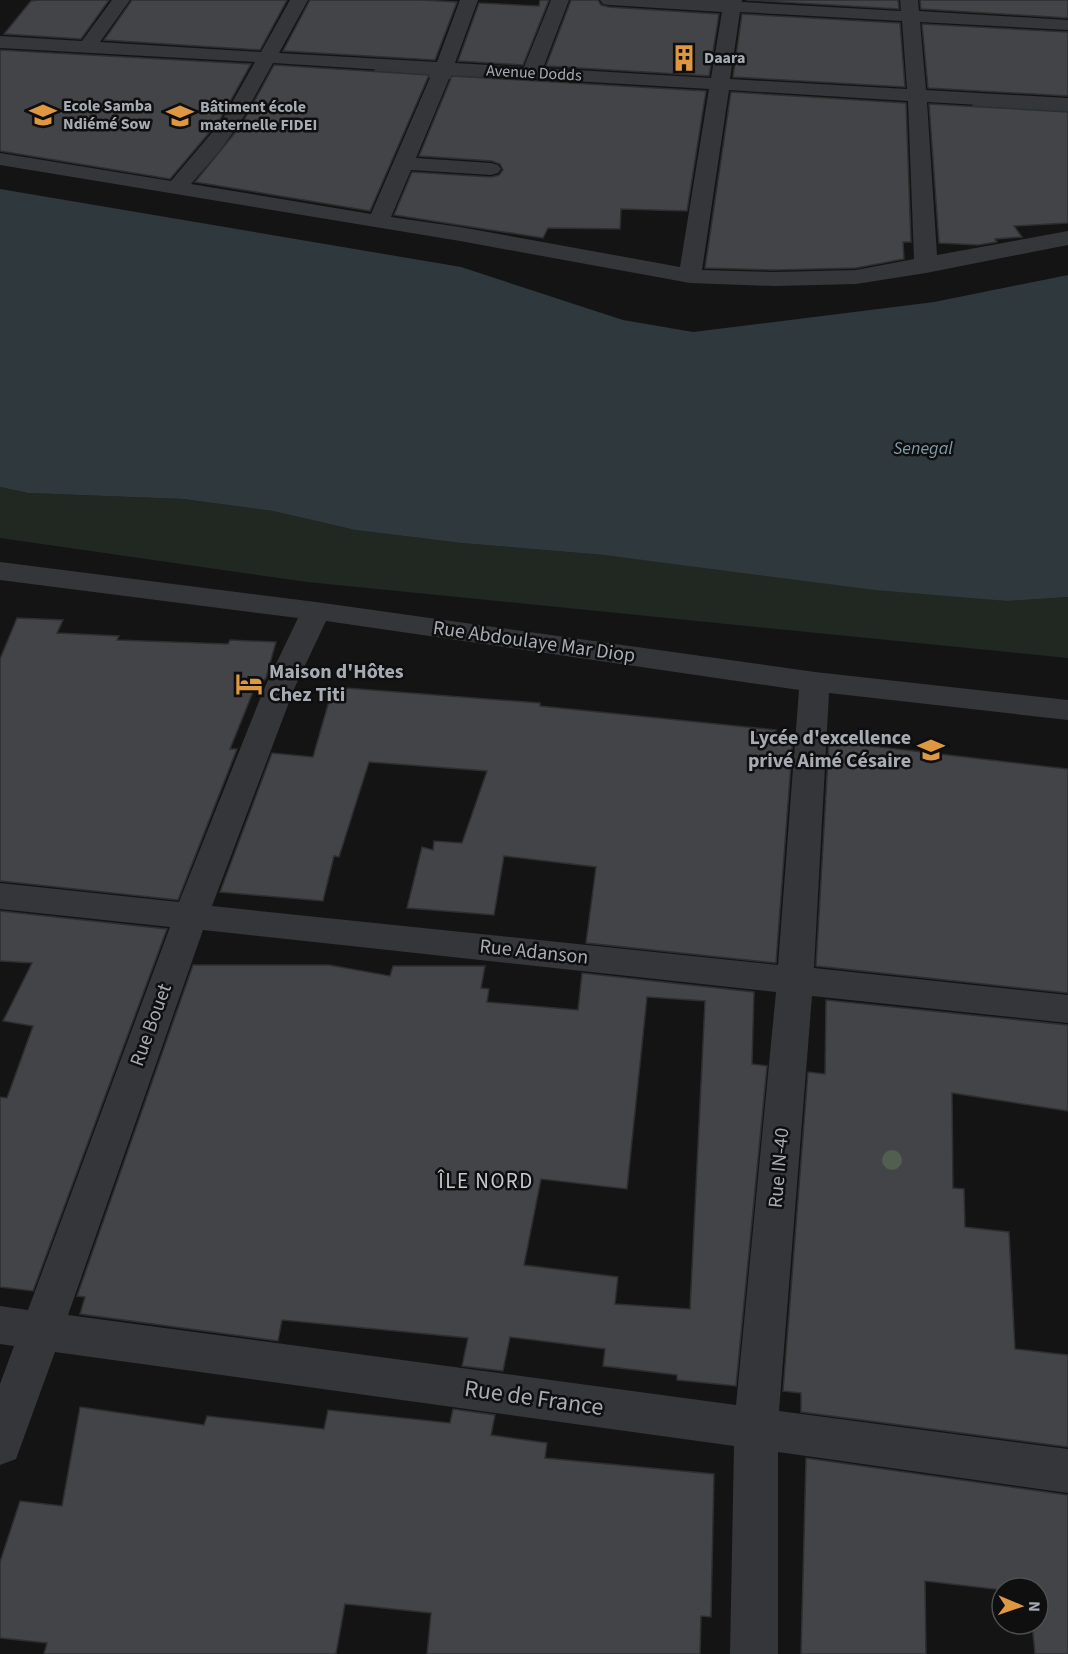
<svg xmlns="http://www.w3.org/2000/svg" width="1068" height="1654" font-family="'Source Sans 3',sans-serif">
	<rect width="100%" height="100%" fill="#141415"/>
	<polygon fill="#202821" points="0,487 28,493 183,499 273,511 355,530 461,543 604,555 1007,601 1068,597 1068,658 307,582 0,538"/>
	<polygon fill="#2e383d" points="0,189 461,267 623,320 693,332 934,302 1068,275 1068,597 1007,601 875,590 604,555 461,543 355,530 273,511 183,499 28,493 0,487"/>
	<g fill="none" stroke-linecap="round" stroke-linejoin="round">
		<g fill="#2e383d" fill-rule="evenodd">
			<polygon points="376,69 481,75 485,78 481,81 373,74 372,72"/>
			<polygon points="975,104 1068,109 1068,115 972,109 972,105"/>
		</g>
	</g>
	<g fill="#434448" stroke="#2e2e31" stroke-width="1.5" fill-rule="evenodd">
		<polygon points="40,0 109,0 81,39 4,34 31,1"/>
		<polygon points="132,0 287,0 260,50 104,40"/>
		<polygon points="310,0 421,0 457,2 435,60 283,51"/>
		<polygon points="540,0 549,0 523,65 458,61 479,3 539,6"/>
		<polygon points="571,0 598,0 601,5 609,7 719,14 709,76 546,66"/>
		<polygon points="746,0 898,0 899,9"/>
		<polygon points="920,0 1068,0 1068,18 921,9"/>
		<polygon points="742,14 900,23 905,87 733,77"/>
		<polygon points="922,24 1068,32 1068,96 928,88"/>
		<polygon points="0,50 251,64 219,121 170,179 0,151"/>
		<polygon points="274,65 429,75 370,211 195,182 242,124"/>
		<polygon points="452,76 706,91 687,211 621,209 620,229 548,228 543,238 394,215 412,172 491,177 499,175 503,170 500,164 492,161 419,156"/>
		<polygon points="731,92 906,103 911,242 903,242 904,259 856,268 774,270 705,268"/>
		<polygon points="929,104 1068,112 1068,223 1014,226 1022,237 995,239 997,242 978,245 939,243"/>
		<polygon points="17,618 63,620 57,633 119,636 117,640 228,644 230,640 276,642 266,678 253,692 230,749 237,749 178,900 0,881 0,659"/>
		<polygon points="333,687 540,703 540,706 776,730 776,735 793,737 776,963 586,943 596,867 504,856 494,915 407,908 422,847 433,850 434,841 462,843 487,771 369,762 339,857 334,856 323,901 220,892 272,753 313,757"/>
		<polygon points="829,741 1068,769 1068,993 816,966"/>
		<polygon points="0,911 167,929 33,1291 0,1287 0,1097 7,1098 33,1026 3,1021 32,963 0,961"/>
		<path d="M 193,965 L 329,965 L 390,976 L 393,966 L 485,966 L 481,988 L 489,989 L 487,1002 L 578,1010 L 582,973 L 754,992 L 752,1064 L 767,1066 L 736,1386 L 677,1380 L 677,1375 L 603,1366 L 605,1349 L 510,1337 L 503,1371 L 462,1366 L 468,1338 L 282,1320 L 278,1341 L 80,1314 L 85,1297 L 77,1296 ZM 647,997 L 705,1001 L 690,1309 L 615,1304 L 618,1277 L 524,1265 L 541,1179 L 627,1189 Z"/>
		<polygon points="826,1000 1068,1025 1068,1111 952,1093 953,1188 964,1189 965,1227 1009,1232 1015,1349 1068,1355 1068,1447 801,1412 801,1393 783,1391 808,1072 825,1074"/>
		<polygon points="80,1407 204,1425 207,1416 324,1429 328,1410 450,1423 453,1409 495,1415 491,1435 547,1443 545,1458 714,1474 711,1617 701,1616 700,1654 427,1654 431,1613 345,1604 336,1654 44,1654 47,1643 0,1638 0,1562 20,1501 62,1506"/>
		<polygon points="806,1458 1068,1495 1068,1654 1035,1654 1032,1624 1038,1624 1038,1588 1002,1588 1002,1590 925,1581 926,1654 801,1654"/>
	</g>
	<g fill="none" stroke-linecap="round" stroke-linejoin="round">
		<g fill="#35363a" fill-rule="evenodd">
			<path d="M 112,0 L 130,0 L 100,42 L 261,52 L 290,0 L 308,0 L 279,53 L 437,62 L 460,0 L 478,0 L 455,63 L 524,67 L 551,0 L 569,0 L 543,68 L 711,78 L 722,12 L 609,5 L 603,4 L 600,0 L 742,0 L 742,2 L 901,11 L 900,0 L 918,0 L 919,11 L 1068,20 L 1068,30 L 920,22 L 926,90 L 1068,98 L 1068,110 L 927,102 L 937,255 L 1068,231 L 1068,245 L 926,273 L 856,284 L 774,286 L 690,283 L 460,241 L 0,165 L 0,153 L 171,181 L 221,122 L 255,62 L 0,48 L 0,36 L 82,41 ZM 740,12 L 902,21 L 907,89 L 730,79 ZM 273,63 L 432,73 L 371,214 L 191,184 L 218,153 L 240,123 ZM 451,74 L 709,89 L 680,267 L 460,227 L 391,217 L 411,170 L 491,175 L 498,173 L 501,169 L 498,165 L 491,163 L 416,158 ZM 729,90 L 908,101 L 914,259 L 856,270 L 774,272 L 702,270 Z"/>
			<path d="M 0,562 L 316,602 L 815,672 L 1068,700 L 1068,720 L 829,693 L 814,968 L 1068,995 L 1068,1023 L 812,996 L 779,1411 L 1068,1449 L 1068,1493 L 778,1452 L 778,1654 L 730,1654 L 734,1446 L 55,1352 L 16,1459 L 0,1465 L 0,1384 L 14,1346 L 0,1344 L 0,1306 L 28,1310 L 170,927 L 0,909 L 0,883 L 179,902 L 264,689 L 298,618 L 0,580 ZM 326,621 L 799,690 L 778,965 L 212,906 L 294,689 ZM 203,930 L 776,992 L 736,1405 L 68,1315 Z"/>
		</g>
	</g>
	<circle fill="#505f50" cx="892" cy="1160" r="10"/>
	<defs>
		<symbol id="building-bare" viewBox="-9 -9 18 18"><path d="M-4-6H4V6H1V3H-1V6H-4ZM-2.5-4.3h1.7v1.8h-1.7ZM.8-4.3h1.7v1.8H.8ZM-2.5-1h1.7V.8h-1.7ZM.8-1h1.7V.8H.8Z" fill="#df9842" stroke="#0f0f10" stroke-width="2.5" paint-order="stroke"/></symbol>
		<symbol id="school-bare" viewBox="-9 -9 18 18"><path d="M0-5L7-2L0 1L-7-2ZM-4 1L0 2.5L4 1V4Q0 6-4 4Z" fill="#df9842" stroke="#0f0f10" stroke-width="2.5" paint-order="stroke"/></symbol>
		<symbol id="hotel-bare" viewBox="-9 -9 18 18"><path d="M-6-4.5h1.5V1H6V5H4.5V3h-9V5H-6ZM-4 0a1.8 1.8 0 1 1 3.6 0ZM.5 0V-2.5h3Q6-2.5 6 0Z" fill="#df9842" stroke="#0f0f10" stroke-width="2.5" paint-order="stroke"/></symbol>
	</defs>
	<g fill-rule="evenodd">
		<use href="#building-bare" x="665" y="39" width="38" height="38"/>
		<use href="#school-bare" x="24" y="96" width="38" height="38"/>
		<use href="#school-bare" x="161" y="97" width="38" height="38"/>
		<use href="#hotel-bare" x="230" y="665" width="38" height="38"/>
		<use href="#school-bare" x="912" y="731" width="38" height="38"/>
	</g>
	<g text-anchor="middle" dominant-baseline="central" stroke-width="5" stroke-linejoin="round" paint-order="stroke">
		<g font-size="16" font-weight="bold" fill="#a7acb4" stroke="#0f0f10" text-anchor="start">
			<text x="704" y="58">Daara</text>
			<text x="63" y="106">Ecole Samba<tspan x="63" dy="18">Ndiémé Sow</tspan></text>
			<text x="200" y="107">Bâtiment école<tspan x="200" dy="18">maternelle FIDEI</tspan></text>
		</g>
		<g font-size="16" fill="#a7acb4" stroke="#0f0f10">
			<text transform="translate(534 73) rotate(3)">Avenue Dodds</text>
		</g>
		<g font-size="18" font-style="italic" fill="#819dac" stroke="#0f0f10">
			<text x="923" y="448">Senegal</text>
		</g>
		<g font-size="20" fill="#a7acb4" stroke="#0f0f10">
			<text transform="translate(534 642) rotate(8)">Rue Abdoulaye Mar Diop</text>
			<text transform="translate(534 952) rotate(6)">Rue Adanson</text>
			<text transform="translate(151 1025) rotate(-70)">Rue Bouet</text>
			<text transform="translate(779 1168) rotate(-85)">Rue IN-40</text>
		</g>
		<g font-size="20" font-weight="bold" fill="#a7acb4" stroke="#0f0f10" text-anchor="start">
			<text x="269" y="672">Maison d'Hôtes<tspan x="269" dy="23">Chez Titi</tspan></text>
			<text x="911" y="738" text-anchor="end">Lycée d'excellence<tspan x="911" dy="23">privé Aimé Césaire</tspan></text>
		</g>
		<g font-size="21" letter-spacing="1.5" fill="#c7cbd1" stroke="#0f0f10">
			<text x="486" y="1181">ÎLE NORD</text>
		</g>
		<g font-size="24" fill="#a7acb4" stroke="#0f0f10">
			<text transform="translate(534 1398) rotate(8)">Rue de France</text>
		</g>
	</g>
	<g transform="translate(1020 1606) rotate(92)"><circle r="28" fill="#0f0f10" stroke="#4c4e52" stroke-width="1.5"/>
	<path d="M0-4.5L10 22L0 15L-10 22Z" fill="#df9842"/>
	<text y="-9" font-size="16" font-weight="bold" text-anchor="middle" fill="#a7acb4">N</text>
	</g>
</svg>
